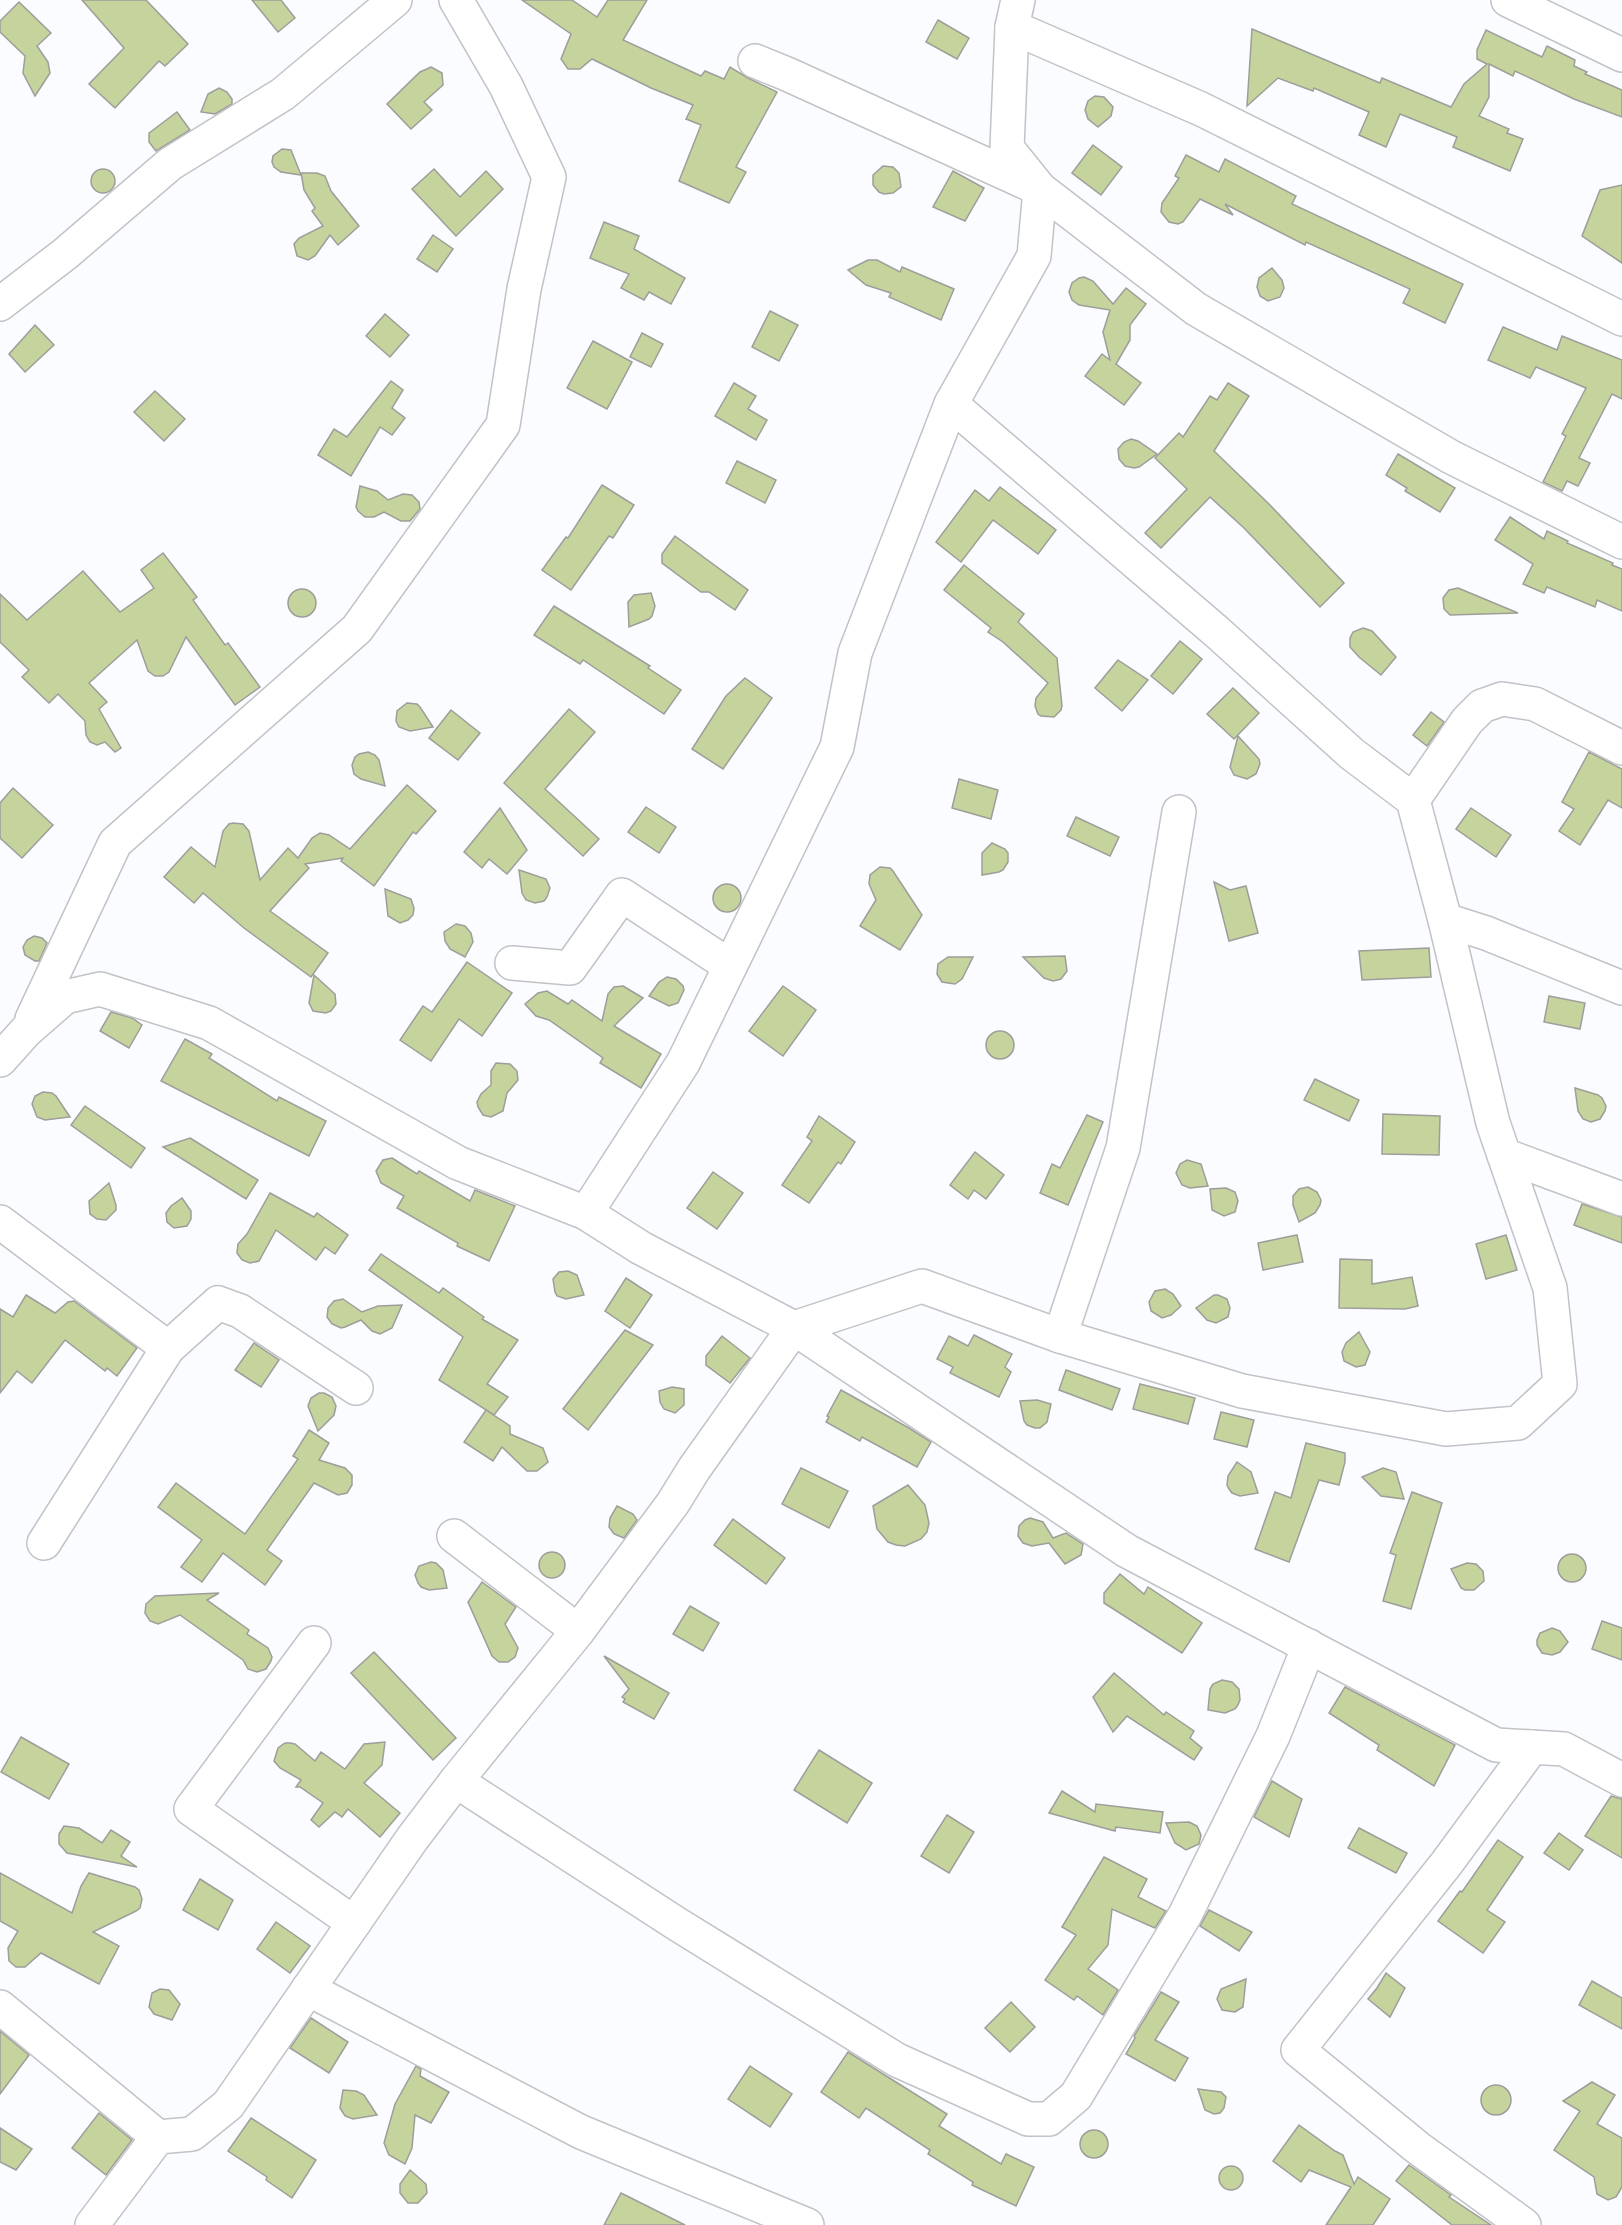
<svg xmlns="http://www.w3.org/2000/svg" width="1622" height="2225" font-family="Rubik,sans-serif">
	<rect width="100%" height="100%" fill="#fafcff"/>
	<g fill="#c5d39d" stroke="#9d9e9a" stroke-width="1.5">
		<polygon points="82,0 146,0 188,44 165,66 159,61 115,108 89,84 124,48"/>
		<polygon points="252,0 281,0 295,18 278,32"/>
		<polygon points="522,0 572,0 597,17 608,0 647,0 623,40 701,76 705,71 724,79 730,67 748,78 777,92 736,167 746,172 729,203 679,181 701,125 686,119 693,105 651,88 592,59 580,69 568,69 561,59 571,34"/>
		<polygon points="19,2 51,33 37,46 48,62 50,73 35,96 23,73 25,56 0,32 0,21"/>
		<polygon points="938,20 969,38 957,59 926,42"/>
		<polygon points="1252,29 1380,83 1382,78 1451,107 1464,84 1487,64 1477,59 1477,50 1486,30 1542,57 1547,46 1575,60 1574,66 1587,72 1585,74 1622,90 1622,117 1574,99 1515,71 1513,76 1489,64 1489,97 1479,116 1509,129 1507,133 1523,139 1510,171 1453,147 1457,137 1400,114 1386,147 1359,135 1369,112 1314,88 1313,91 1278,78 1247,106"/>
		<polygon points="431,67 442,73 443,85 424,102 432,110 411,129 387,104 420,72"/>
		<polygon points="219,88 227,92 232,99 232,104 215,114 201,112 208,94"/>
		<polygon points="1095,96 1104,97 1113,107 1111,116 1098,127 1088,119 1085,110 1088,101"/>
		<polygon points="177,112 190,130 156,151 149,142 149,133"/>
		<polygon points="1093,145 1122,167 1101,195 1072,173"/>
		<polygon points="282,149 291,150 301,175 281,172 274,167 272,162 273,156"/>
		<polygon points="1186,155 1219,172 1225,159 1296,196 1292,204 1463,284 1445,323 1403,303 1410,289 1306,242 1305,245 1225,204 1233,215 1200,199 1183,222 1178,224 1169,222 1161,212 1162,203 1179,178 1175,176"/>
		<polygon points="883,166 893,167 899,173 901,187 893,193 884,194 879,192 873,185 873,175"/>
		<circle cx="103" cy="181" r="12"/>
		<polygon points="434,169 460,197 486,171 503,189 456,236 412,189"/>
		<polygon points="953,171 984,188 965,221 933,207"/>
		<polygon points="301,173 317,173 325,176 331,191 359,226 338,245 330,235 315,256 308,260 297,256 294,244 299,238 323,226 312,211 315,208 304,190"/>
		<polygon points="1622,185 1622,263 1582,236 1600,190"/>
		<polygon points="604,222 639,236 634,249 685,278 671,304 649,292 644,300 621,288 629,274 590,258"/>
		<polygon points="433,235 453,249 437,272 417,259"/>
		<polygon points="868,260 877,260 900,272 902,267 954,289 941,320 889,297 891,293 866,285 848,270"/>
		<polygon points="1272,268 1282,280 1284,288 1280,297 1268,301 1260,296 1257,287 1259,278"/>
		<polygon points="1084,277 1093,281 1113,304 1126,288 1146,304 1130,325 1130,340 1116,364 1141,383 1124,405 1085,376 1102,354 1110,360 1103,332 1110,310 1079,305 1072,300 1069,292 1072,283 1079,278"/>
		<polygon points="770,311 798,325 779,361 752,347"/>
		<polygon points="385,314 409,335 390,357 366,336"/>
		<polygon points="35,325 54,345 25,372 9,354"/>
		<polygon points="1503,327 1557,350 1562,336 1622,360 1622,399 1612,394 1579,458 1590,463 1578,486 1567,481 1562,491 1543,482 1566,436 1562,434 1586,388 1536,367 1530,378 1488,360"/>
		<polygon points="642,333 663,344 651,367 630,357"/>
		<polygon points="593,341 632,362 607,409 567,388"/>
		<polygon points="391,381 403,390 392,408 405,418 392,435 380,427 351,476 318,455 334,429 347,437"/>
		<polygon points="734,383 756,396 748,409 767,420 756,440 715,416"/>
		<polygon points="1228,383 1249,396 1214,451 1270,505 1344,583 1320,607 1244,528 1210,497 1161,548 1145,533 1187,489 1155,458 1179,433 1183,437 1210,396 1217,400"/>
		<polygon points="155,391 185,419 164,441 134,412"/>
		<polygon points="1131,439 1138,441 1157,454 1139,467 1134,468 1125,466 1119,459 1118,449 1124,442"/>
		<polygon points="1398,454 1455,488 1440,512 1405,491 1407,488 1386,475"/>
		<polygon points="737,461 776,480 765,503 726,483"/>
		<polygon points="602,485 634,505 613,538 609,536 571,590 542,570 566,537 568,538"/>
		<polygon points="360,486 377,491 388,500 403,494 412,495 419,502 420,509 410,521 401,521 384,512 374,517 365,517 358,511 356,507"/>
		<polygon points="1000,487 1056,530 1038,554 993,520 961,562 936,542 975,490 989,501"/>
		<polygon points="1510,517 1544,539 1547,531 1568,541 1567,543 1613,563 1612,565 1622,569 1622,611 1597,600 1595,607 1547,587 1544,593 1523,584 1533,564 1495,540"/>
		<polygon points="675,536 748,590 735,610 709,592 701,592 662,563 662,554"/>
		<polygon points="163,553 197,597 193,600 225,645 228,643 260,687 235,705 186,637 169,672 163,676 155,676 148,671 137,640 89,683 107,702 99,709 121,748 115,752 105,742 97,745 90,742 86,735 85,721 58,694 49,703 22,677 29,670 0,642 0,594 27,620 83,571 120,612 154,588 141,570"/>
		<polygon points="964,565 1024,614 1018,622 1057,658 1062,706 1061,710 1054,717 1041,716 1038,714 1035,706 1036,698 1048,683 1003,642 988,632 991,628 944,590"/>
		<polygon points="1458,588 1518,613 1450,615 1444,609 1443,598 1449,590"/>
		<circle cx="302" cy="603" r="14"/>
		<polygon points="651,593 655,606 652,616 649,619 629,627 628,602 634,595"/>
		<polygon points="554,606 650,666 648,668 681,690 664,714 583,660 580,664 534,635"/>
		<polygon points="1363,628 1372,631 1396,657 1381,675 1359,657 1350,647 1350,638 1353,632"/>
		<polygon points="1180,641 1202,659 1173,694 1151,676"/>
		<polygon points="1118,660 1148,680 1122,711 1095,688"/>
		<polygon points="745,678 772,698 723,769 692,749 726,696"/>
		<polygon points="1233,688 1259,713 1234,739 1207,714"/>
		<polygon points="407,703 417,704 420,707 433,727 410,731 399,727 396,721 397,711"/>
		<polygon points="569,709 595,732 545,789 599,839 583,856 504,783"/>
		<polygon points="451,710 480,733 458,760 429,738"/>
		<polygon points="1431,712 1444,722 1427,746 1413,735"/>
		<polygon points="1238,736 1259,759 1260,764 1256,774 1247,779 1234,775 1230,767"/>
		<polygon points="368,752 375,755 379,760 385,786 361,779 354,774 352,765 355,757 359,754"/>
		<polygon points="1589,752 1622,769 1622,808 1608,800 1580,845 1559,831 1574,809 1562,802"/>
		<polygon points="959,779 998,790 991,819 952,808"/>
		<polygon points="407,785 436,811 416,834 413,832 374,886 341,861 343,858 305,864 309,868 270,911 328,953 311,977 244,928 203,893 194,903 164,877 191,847 215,867 223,831 229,824 233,823 243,824 249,831 260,880 288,848 298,858 312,838 320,833 329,835 350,849"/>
		<polygon points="13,788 53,825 22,858 0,838 0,803"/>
		<polygon points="646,807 676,827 659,853 628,832"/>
		<polygon points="500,808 527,850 507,874 489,859 482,868 464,852"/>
		<polygon points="1471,808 1511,835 1496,857 1456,829"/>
		<polygon points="1076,817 1119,837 1110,856 1067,836"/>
		<polygon points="992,843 1005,849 1008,853 1008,862 1003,870 999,872 982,875 982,853"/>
		<polygon points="880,867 890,868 893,871 922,915 900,950 860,926 876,900 869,884 870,875"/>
		<polygon points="519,870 546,879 550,888 547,897 544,901 535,903 526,900 522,893"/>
		<polygon points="1214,882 1230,890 1246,886 1258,933 1229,941"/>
		<circle cx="727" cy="898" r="14"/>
		<polygon points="385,889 411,899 414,908 413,915 408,920 400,923 388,916"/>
		<polygon points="456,924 465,926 471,933 473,942 465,957 450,949 445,941 444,932"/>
		<polygon points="34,936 42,938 47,943 39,961 35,961 25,955 23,947 27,940"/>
		<polygon points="1429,948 1431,977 1362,980 1359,951"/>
		<polygon points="1065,956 1067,971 1061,979 1053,981 1044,978 1023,957"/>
		<polygon points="948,957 973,957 962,979 955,984 942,982 937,974 938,964"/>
		<polygon points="467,962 512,993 482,1036 459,1019 431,1061 400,1040 423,1006 432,1012"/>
		<polygon points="314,975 335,994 336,1004 331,1011 326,1013 313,1011 309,1003"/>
		<polygon points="667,977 676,979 683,986 684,990 678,1003 669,1006 649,996 659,982"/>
		<polygon points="623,986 643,998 614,1026 661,1054 641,1088 600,1063 603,1058 549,1020 536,1016 525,1004 538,993 547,991 568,1004 572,1000 602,1021 608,994 614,987"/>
		<polygon points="783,986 816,1010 783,1056 749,1031"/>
		<polygon points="1549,996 1585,1003 1580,1029 1544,1022"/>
		<polygon points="111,1012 132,1018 142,1025 129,1048 100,1031"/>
		<circle cx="1000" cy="1045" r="14"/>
		<polygon points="185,1039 212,1054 209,1058 277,1101 279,1097 326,1121 309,1156 161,1081"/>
		<polygon points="496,1063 510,1064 517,1071 518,1080 507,1093 503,1111 491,1117 483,1115 478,1107 477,1102 481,1094 491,1085 491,1071"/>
		<polygon points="1315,1079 1359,1100 1349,1121 1304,1100"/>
		<polygon points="1575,1088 1598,1095 1602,1098 1606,1106 1605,1111 1600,1119 1591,1122 1583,1119 1578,1111"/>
		<polygon points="43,1092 52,1093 56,1096 70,1117 45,1120 37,1117 32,1104 35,1096"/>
		<polygon points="85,1106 145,1148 131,1168 71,1125"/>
		<polygon points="1383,1114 1440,1116 1439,1155 1382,1154"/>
		<polygon points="1087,1115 1103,1122 1068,1205 1040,1193 1052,1164 1060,1168"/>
		<polygon points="819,1116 855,1142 841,1164 838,1162 809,1203 782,1185 812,1141 807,1137"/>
		<polygon points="190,1138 258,1180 246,1199 163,1147"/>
		<polygon points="975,1152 1004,1175 986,1199 974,1190 968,1199 950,1185"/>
		<polygon points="392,1158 417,1174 419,1171 470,1201 475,1190 515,1206 489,1261 457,1246 458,1243 397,1208 404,1196 381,1183 376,1171 383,1160"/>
		<polygon points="1187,1160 1201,1164 1208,1186 1190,1188 1182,1185 1176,1173 1180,1164"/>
		<polygon points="713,1172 743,1193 717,1229 687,1208"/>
		<polygon points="109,1183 116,1205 116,1210 106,1220 97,1219 90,1214 89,1201"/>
		<polygon points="1308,1187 1317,1192 1321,1200 1320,1205 1315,1213 1299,1222 1293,1205 1293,1196 1299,1189"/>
		<polygon points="1226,1188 1235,1192 1238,1201 1235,1212 1224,1216 1212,1210 1210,1189"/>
		<polygon points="270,1193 314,1217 317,1213 348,1235 335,1254 325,1247 316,1260 276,1230 259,1261 250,1263 242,1260 237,1253 238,1244 247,1234"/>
		<polygon points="182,1198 191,1211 191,1219 187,1226 174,1228 167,1222 166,1213 171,1206"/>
		<polygon points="1582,1204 1622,1217 1622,1243 1574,1225"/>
		<polygon points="1297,1235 1303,1262 1263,1270 1258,1243"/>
		<polygon points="1506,1235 1517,1270 1486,1279 1476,1244"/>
		<polygon points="381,1254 439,1293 443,1288 484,1317 482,1319 518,1340 487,1384 508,1397 494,1415 439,1380 463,1337 369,1270"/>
		<polygon points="1340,1259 1372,1260 1372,1284 1412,1277 1418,1306 1405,1309 1339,1308"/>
		<polygon points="568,1271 577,1275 584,1295 566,1299 557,1296 555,1292 553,1279 559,1272"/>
		<polygon points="626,1278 652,1295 630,1328 605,1311"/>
		<polygon points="1165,1289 1173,1294 1181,1306 1171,1315 1162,1318 1151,1311 1149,1302 1155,1291"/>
		<polygon points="26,1295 55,1313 68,1302 74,1301 137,1348 117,1376 107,1368 105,1371 65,1340 32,1383 17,1371 0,1393 0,1309 13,1317"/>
		<polygon points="1214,1295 1218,1295 1227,1299 1230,1308 1228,1317 1216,1323 1207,1320 1196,1308"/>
		<polygon points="343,1299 362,1312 378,1306 402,1305 392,1328 380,1334 372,1331 361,1320 345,1327 341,1328 332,1324 327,1317 328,1308 334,1301"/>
		<polygon points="625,1330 653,1345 588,1430 563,1409"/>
		<polygon points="1359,1332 1370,1352 1365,1365 1356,1367 1344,1361 1342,1352 1346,1343"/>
		<polygon points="974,1335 1012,1354 1005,1367 1011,1372 999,1397 950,1373 953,1367 937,1359 949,1336 968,1346"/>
		<polygon points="722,1336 750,1358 730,1383 706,1365 706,1356"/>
		<polygon points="254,1343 279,1360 261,1387 235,1370"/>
		<polygon points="1066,1370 1120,1389 1112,1410 1059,1390"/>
		<polygon points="1140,1384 1195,1398 1188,1424 1133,1409"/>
		<polygon points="672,1387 684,1389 684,1405 675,1413 664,1409 660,1402 659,1391"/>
		<polygon points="841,1390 909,1428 931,1442 917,1467 862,1437 860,1441 826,1422 829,1417 827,1416"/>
		<polygon points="319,1393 324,1393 332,1397 336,1406 334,1415 318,1431 308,1406 311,1398"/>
		<polygon points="1037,1400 1051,1404 1047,1422 1040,1428 1035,1428 1027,1425 1024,1421 1020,1401"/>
		<polygon points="486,1410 510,1426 510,1434 543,1448 548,1462 537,1471 527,1471 502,1447 493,1461 464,1442"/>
		<polygon points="1221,1412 1254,1420 1247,1447 1214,1439"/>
		<polygon points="309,1430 329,1443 319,1460 345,1468 352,1475 352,1485 347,1493 338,1495 314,1483 267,1550 282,1561 265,1585 223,1553 202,1582 181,1567 202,1540 158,1507 176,1483 245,1534 298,1459 293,1456"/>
		<polygon points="1306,1443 1345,1453 1345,1462 1339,1485 1319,1480 1289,1562 1255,1549 1275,1492 1291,1498"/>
		<polygon points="1237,1462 1251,1472 1258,1493 1240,1496 1232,1493 1229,1489 1227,1485 1228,1476"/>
		<polygon points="801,1468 848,1491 829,1528 782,1504"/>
		<polygon points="1383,1468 1396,1472 1404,1499 1381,1496 1362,1477"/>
		<polygon points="908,1485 925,1505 929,1523 927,1532 921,1539 905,1546 896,1545 888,1542 877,1529 873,1506"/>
		<polygon points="1412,1492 1442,1503 1411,1609 1383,1601 1396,1555 1390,1553"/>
		<polygon points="617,1506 633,1514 637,1520 624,1538 614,1534 609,1527 610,1518"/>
		<polygon points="1030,1518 1043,1522 1053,1538 1066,1533 1083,1544 1081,1555 1065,1564 1049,1543 1032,1546 1023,1543 1018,1536 1019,1526 1025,1520"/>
		<polygon points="733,1519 785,1558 766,1584 714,1545"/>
		<circle cx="552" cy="1565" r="13"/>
		<circle cx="1572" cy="1568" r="14"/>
		<polygon points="431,1562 436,1563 443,1570 447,1588 429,1590 421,1587 418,1583 415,1575 419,1566"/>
		<polygon points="1467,1563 1476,1564 1483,1571 1484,1581 1474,1590 1465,1590 1461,1588 1451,1569"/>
		<polygon points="1120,1574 1144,1594 1148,1587 1202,1623 1182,1653 1104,1603 1104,1593"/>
		<polygon points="482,1582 516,1607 505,1624 518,1648 515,1657 508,1662 499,1662 492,1656 468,1602"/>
		<polygon points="219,1593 207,1600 249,1630 247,1634 268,1648 272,1657 271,1661 266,1669 257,1672 248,1669 243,1660 180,1615 158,1624 150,1621 145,1613 146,1604 155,1596"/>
		<polygon points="690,1606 719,1623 703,1651 673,1634"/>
		<polygon points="1602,1621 1622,1628 1622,1660 1592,1649"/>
		<polygon points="1552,1628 1560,1631 1568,1642 1560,1652 1552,1655 1542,1653 1537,1645 1537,1640 1540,1633"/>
		<polygon points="374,1652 456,1738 433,1760 351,1673"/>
		<polygon points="604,1656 669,1693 654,1719 623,1702 625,1699 622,1697 629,1689"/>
		<polygon points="1114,1673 1164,1715 1166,1712 1194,1731 1190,1738 1202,1748 1194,1760 1127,1716 1113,1732 1093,1697"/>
		<polygon points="1222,1680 1232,1682 1239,1689 1240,1700 1238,1705 1235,1709 1225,1713 1208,1710 1210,1689 1213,1684"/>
		<polygon points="1345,1687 1455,1745 1434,1786 1377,1750 1379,1745 1329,1713"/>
		<polygon points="21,1737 69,1764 49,1799 1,1772"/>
		<polygon points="385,1742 382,1765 364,1783 400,1813 380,1837 348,1809 342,1817 335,1812 319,1827 311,1820 323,1803 300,1787 296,1787 301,1780 280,1768 274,1761 278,1748 285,1743 290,1743 295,1744 315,1761 321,1752 345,1769 364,1744"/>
		<polygon points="819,1750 872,1783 847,1823 794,1790"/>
		<polygon points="1272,1781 1302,1799 1289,1837 1254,1817"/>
		<polygon points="1062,1791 1095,1812 1096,1804 1163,1812 1160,1833 1116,1827 1115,1831 1049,1813"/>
		<polygon points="1611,1796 1622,1799 1622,1858 1585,1836"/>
		<polygon points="947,1815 974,1832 949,1873 921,1856"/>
		<polygon points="1189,1822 1197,1826 1201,1835 1199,1844 1186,1850 1175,1843 1166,1823"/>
		<polygon points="64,1826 79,1828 102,1843 111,1830 130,1842 121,1856 137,1867 67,1853 59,1844 59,1834"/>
		<polygon points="1359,1828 1407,1853 1396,1873 1348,1848"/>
		<polygon points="1559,1833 1583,1850 1569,1870 1544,1853"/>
		<polygon points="1498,1840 1523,1857 1487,1910 1505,1922 1483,1953 1438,1921 1460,1891 1462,1892"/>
		<polygon points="1104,1857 1147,1879 1138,1897 1166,1911 1155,1928 1112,1909 1108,1945 1088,1969 1118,1990 1103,2015 1077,1996 1074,2000 1045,1980 1076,1935 1062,1927"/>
		<polygon points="0,1873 72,1913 81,1886 89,1873 135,1887 139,1890 142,1899 140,1908 136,1911 93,1932 119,1946 99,1984 41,1953 25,1967 16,1967 9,1961 8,1948 18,1931 0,1921"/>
		<polygon points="200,1879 233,1900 218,1930 183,1910"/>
		<polygon points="1209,1910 1252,1932 1239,1951 1200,1926"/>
		<polygon points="276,1922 310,1946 290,1973 257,1949"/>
		<polygon points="1386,1973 1405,1988 1390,2017 1368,1999 1377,1988"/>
		<polygon points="1246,1979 1243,2007 1235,2012 1222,2010 1217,1999 1221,1989"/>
		<polygon points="1592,1981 1622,1998 1622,2029 1579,2005"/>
		<polygon points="160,1989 169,1990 180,2004 172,2020 154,2014 149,2007 152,1993"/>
		<polygon points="1161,1992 1179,2002 1155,2040 1188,2058 1175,2081 1126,2054 1135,2038 1134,2036"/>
		<polygon points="1011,2002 1035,2027 1010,2052 985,2028"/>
		<polygon points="311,2018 348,2042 329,2073 290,2048"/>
		<polygon points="0,2031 29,2055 0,2094"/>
		<polygon points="848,2052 947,2114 939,2126 1001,2164 1006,2154 1034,2167 1016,2206 972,2185 973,2182 928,2154 930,2150 866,2108 859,2118 821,2092"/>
		<polygon points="416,2066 421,2069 420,2076 449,2092 431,2123 415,2115 412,2148 405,2164 389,2155 384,2143 395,2104"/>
		<polygon points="750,2066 792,2094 770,2127 728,2099"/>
		<polygon points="1592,2082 1615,2095 1597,2124 1622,2138 1622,2187 1616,2197 1608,2200 1597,2194 1594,2177 1554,2150 1580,2111 1563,2101"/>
		<circle cx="1496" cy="2100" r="15"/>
		<polygon points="1198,2089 1221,2092 1226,2097 1224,2108 1220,2113 1214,2114 1205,2110"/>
		<polygon points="343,2090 356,2091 364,2095 377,2115 353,2119 345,2116 340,2108"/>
		<polygon points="99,2113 132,2140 106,2175 72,2148"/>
		<polygon points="251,2118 316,2160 292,2198 266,2180 267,2177 228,2151"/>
		<polygon points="1299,2125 1335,2151 1343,2155 1354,2184 1358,2177 1390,2199 1373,2225 1326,2225 1351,2187 1309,2170 1301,2182 1273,2161"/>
		<polygon points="0,2128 32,2149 16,2170 0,2162"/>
		<circle cx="1094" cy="2144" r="14"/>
		<polygon points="1409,2165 1451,2195 1449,2197 1491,2225 1452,2225 1396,2181"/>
		<circle cx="1231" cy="2178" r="12"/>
		<polygon points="410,2170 426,2184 427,2193 418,2203 408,2203 400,2193 400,2184"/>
		<polygon points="621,2193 685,2225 604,2225"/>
	</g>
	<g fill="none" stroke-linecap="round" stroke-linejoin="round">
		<defs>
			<g id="minor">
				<polyline points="1018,0 1012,27 1007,148 1040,189 1034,256 951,404 1217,632 1352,754 1413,800 1445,920 1486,933 1622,988"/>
				<polyline points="1508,0 1622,55"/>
				<polyline points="1012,27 1201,109 1622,319"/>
				<polyline points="755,61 787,74 1040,189 1196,309 1451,457 1622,542"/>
				<polyline points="0,304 65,254 170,164 283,94 395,0"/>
				<polyline points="1413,800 1467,721 1482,706 1502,699 1535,704 1622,748"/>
				<polyline points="512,963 570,968 622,895 730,966"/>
				<polyline points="32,1019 115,843 357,629 503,425 524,289 549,177 506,86 456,0"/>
				<polyline points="0,1060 26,1031 65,997 100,989 209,1023 458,1163 586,1213 641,1248 794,1328 1127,1551 1496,1745 1564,1749 1622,1780"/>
				<polyline points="1504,1155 1622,1199"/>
				<polyline points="586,1213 683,1063 837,747 855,653 951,404"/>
				<polyline points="0,1222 168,1348 218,1303 240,1311 356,1388"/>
				<polyline points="1060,1336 1123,1148 1179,812"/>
				<polyline points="454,1536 578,1631"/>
				<polyline points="44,1543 168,1348"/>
				<polyline points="314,1643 191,1809 354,1923"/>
				<polyline points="456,1781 677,1924 897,2060 1028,2119 1049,2119 1076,2096 1185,1915 1273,1736 1309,1646"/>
				<polyline points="308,1989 581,2132 807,2225"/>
				<polyline points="0,2007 158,2137"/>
				<polyline points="92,2225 158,2137 192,2134 228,2105 412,1839 456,1781 578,1631 673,1503 694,1469 794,1328 922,1286 1060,1336 1242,1391 1446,1429 1518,1423 1560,1384 1550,1288 1493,1123 1445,920"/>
				<polyline points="1524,2225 1418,2148 1298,2050 1446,1864 1532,1747"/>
			</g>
		</defs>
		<use href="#minor" stroke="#c1c3c6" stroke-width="36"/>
		<use href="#minor" stroke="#fff" stroke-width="33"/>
	</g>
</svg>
